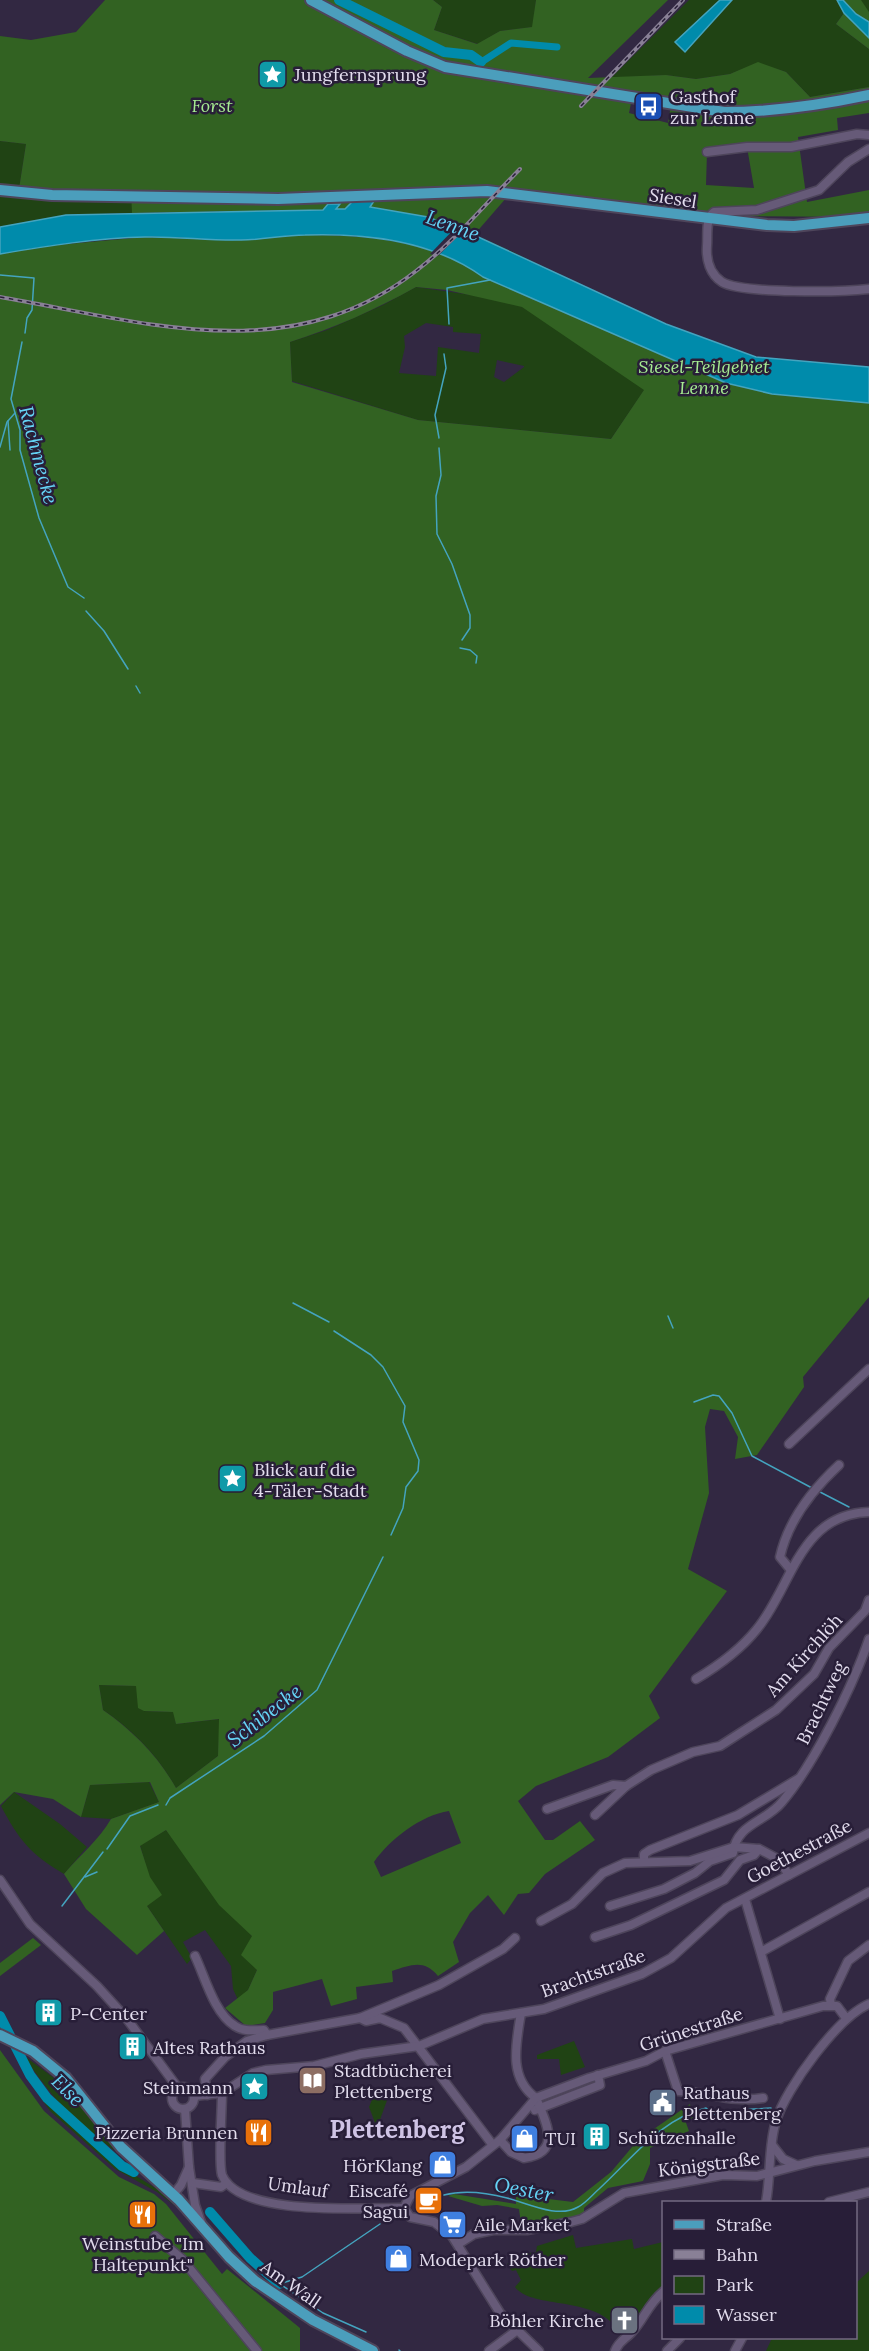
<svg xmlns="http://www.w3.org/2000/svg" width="869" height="2351" font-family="Lora,serif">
	<rect width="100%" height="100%" fill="#322842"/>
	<g fill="#204314" fill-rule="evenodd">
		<polygon points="433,0 536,0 533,27 500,31 478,44 434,30 442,7"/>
		<polygon points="689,0 720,0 676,42 685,51 732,0 869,0 869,35 838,2 844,13 836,24 869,49 869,87 810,97 786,72 758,63 730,74 696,79 666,75 611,78"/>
		<polygon points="0,141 26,144 19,189 0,186"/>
		<polygon points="0,193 132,201 132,213 66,215 0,227"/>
		<path d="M 465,231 C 559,269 657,333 755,357 C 791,366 832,365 869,369 L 869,426 L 636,384 L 645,389 L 611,439 L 418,420 L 292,381 L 290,342 L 327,330 L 383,305 L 416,287 L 471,295 ZM 426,323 L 453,327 L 453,332 L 481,334 L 479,353 L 438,347 L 436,376 L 399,373 L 405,347 L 404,336 ZM 497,360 L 524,366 L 524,367 L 504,382 L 494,377 Z"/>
		<path d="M 99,1685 L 137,1686 L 144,1711 L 174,1712 L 176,1724 L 220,1719 L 218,1756 L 176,1788 C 158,1756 134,1731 103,1710 Z"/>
		<polygon points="149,1782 159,1802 111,1819 81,1817 90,1785"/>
		<path d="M 14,1792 L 60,1824 L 87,1847 L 64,1874 C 30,1854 19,1840 1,1806 Z"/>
		<polygon points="166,1830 252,1936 257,1970 248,1990 238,2000 233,1989 231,1966 205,1930 183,1942 192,1958 187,1964 147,1906 149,1877 140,1845"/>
		<polygon points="574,2041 585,2067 561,2075 559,2059 537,2059 537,2055"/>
		<path d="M 23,2055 L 66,2087 L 120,2154 C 74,2123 54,2100 23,2055 Z"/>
		<polygon points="390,2092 377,2128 369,2107 374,2095"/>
		<polygon points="38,2094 107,2158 157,2189 178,2208 157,2192 115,2169 50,2111"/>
		<path d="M 573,2235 L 576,2248 L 632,2239 L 634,2249 L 663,2242 L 663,2288 L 646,2304 L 638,2318 L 632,2313 L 622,2311 L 613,2324 C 589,2297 530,2308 515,2287 L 521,2280 L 516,2270 L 512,2271 L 507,2264 L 523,2254 L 536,2252 L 537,2246 Z"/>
		<polygon points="869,2271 869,2351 766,2351 772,2338 856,2338 856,2283"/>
	</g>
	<g fill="#326222" fill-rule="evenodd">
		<path d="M 105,0 L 433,0 L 442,7 L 434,30 L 477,44 L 500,31 L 532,27 L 536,0 L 668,0 L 588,78 L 666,75 L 696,79 L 730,74 L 758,62 L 786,72 L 810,97 L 869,87 L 869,113 L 837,118 L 838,130 L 798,137 L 807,202 L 869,190 L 869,217 L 707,216 L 507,197 L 474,235 L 428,217 L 369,207 L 373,202 L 352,202 L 345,209 L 336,209 L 339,204 L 328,204 L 323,210 L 132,213 L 131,191 L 19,189 L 26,144 L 0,141 L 0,36 L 31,40 L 76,32 ZM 632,98 L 671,105 L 668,123 L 629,113 ZM 747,147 L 754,188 L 706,185 L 707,152 Z"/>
		<polygon points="843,0 861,0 869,12 869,22 856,14"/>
		<polygon points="844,13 869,38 869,49 836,24"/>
		<path d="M 302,235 C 365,235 430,239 483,277 L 726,383 L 772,394 L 869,403 L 869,1297 L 803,1377 L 804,1387 L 757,1455 L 735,1459 L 738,1437 L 724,1411 L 710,1409 L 705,1427 L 709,1493 L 688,1569 L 727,1591 L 649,1696 L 660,1718 L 608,1757 L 536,1786 L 518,1801 L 545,1840 L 553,1840 L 580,1821 L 595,1840 L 545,1874 L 529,1893 L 518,1894 L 504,1915 L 488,1895 L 470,1913 L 453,1942 L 459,1962 L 438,1976 C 424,1959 411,1965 392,1971 L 393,1982 L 356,1987 L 357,1999 L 331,2006 L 322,1979 L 273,1992 L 273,2010 L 265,2023 L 246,2026 L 225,2008 L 248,1990 L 257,1970 L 241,1955 L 252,1936 L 219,1905 L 166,1830 L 140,1846 L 150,1877 L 162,1895 L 147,1906 L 164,1931 L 137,1955 L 86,1909 L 64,1874 C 80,1855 99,1840 111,1819 L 159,1802 L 150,1782 L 90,1785 L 81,1817 L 53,1799 L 14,1792 L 0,1805 L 0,254 L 45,246 L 145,237 L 239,240 ZM 416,287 L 447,290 L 522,307 L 644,390 L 611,439 L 418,420 L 292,382 L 290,342 C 334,328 375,310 416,287 ZM 99,1685 L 136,1686 L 138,1708 L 144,1711 L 173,1712 L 176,1724 L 219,1719 L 218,1756 L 176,1788 C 158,1756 133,1731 103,1710 ZM 449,1811 L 461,1843 L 381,1877 L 374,1862 C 389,1840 421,1815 449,1811 Z"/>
		<polygon points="33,1938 41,1945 0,1976 0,1963"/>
		<polygon points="0,2050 44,2111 119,2177 154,2194 166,2204 222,2274 227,2269 300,2328 300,2351 0,2351"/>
		<polygon points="690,2104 693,2118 685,2120 689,2131 650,2148 650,2164 643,2181 608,2188 584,2208 584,2214 577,2217 525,2228 521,2223 519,2209 497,2205 482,2206 448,2196 454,2194 516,2204 516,2195 573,2202 611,2172 638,2140"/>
	</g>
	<g fill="#008bab" stroke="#44a4bf" stroke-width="1.5">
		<polygon points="720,0 732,0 685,52 675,42"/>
		<polygon points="837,0 843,0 856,14 869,22 869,38 844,13"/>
		<path d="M 374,201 L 370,207 L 428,217 L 474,235 L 666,324 L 756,357 L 869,367 L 869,403 L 772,394 L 726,383 L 483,277 C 432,240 366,233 305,235 C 283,235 262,240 241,240 C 209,241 177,236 145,237 C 97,238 47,246 0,254 L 0,227 L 66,215 L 323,210 L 328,204 L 340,204 L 336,209 L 345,209 L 352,202 Z"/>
	</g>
	<polygon fill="#322842" points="458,225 466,228 438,256 430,254"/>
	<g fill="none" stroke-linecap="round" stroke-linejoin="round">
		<g stroke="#44a4bf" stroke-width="1.5">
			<polyline points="0,275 34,278 32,310 27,318 25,333"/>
			<polyline points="449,324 447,288 490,280"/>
			<polyline points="22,342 11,399 20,430 20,450 39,518 68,587 84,598"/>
			<polyline points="8,421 10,450"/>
			<polyline points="439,438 435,415 446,368 444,354"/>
			<polyline points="0,447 7,422 15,413"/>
			<polyline points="439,448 441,475 436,496 437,534 452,564 470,615 470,628 462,640"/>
			<polyline points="86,611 104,631 128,669"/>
			<polyline points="460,648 470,650 477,656 476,663"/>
			<polyline points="136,686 140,693"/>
			<polyline points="293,1303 329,1322"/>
			<polyline points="668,1316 673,1328"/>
			<polyline points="334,1331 371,1355 383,1367 405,1406 403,1422 419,1460 418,1471 406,1487 403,1508 391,1535"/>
			<polyline points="694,1402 713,1395 719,1396 732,1413 752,1456 812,1488"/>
			<polyline points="820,1492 849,1507"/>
			<polyline points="166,1805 170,1798 264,1736 317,1690 383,1557"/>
			<polyline points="107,1849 130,1816 158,1805"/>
			<polyline points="85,1877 97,1872"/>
			<polyline points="62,1906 103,1852"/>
			<path d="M 444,2195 C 463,2190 488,2193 507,2198 C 527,2203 558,2219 578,2207 C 586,2203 592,2195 599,2189 C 633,2158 660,2119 706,2108 L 723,2120 L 736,2110 L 771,2108"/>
			<polyline points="279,2284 302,2277 380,2224"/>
			<polyline points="280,2284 323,2313 366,2332"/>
			<polyline points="399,2350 400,2351"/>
		</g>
		<polyline stroke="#008bab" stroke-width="7" points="480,63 511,43 557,47"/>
		<g stroke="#008bab" stroke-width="10">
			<polyline points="339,0 444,52 471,55 481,62"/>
			<polyline points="0,2016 30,2075 47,2098 122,2166 134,2172"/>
			<polyline points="210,2212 250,2258 279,2284"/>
		</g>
		<defs>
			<g id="minor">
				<path d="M 869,149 L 848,162 L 819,190 L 757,210 L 714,212 C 705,218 708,235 707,246 C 706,260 710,274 722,282 C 742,294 843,292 869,289"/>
				<polyline points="707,152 747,147 791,147 857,134 869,135"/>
				<polyline points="789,1444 869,1369"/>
				<path d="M 790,1569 L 780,1557 C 788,1521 812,1490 839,1465"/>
				<path d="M 696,1679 C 718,1666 741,1649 757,1629 C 792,1587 799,1514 869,1512"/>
				<polyline points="547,1809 613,1785 626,1786"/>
				<polyline points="595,1815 626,1786 651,1770 693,1752 720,1746 776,1710 814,1674 829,1648 865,1611 869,1600"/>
				<polyline points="644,1861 644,1854 650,1850 738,1815 798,1779"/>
				<polyline points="0,1880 30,1924 97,1986 127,2019 178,2088"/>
				<polyline points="745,1899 780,2019"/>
				<path d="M 610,1906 L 664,1889 L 695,1873 L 710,1861 L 733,1853 C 736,1824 766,1822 782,1802 C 814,1764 853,1686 869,1639"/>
				<polyline points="541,1921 572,1904 603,1873 625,1863 690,1861 734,1847 759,1849 778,1859 789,1875"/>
				<polyline points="595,1937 631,1925 724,1880 740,1860 754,1855 759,1849"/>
				<polyline points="761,1952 869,1892"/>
				<path d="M 195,1956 C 205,1977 214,2013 235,2026 C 244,2032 254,2030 264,2030 L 267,2035"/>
				<polyline points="831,2005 830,1999 848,1961 869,1945"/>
				<path d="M 521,2013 C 516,2044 508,2078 536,2098"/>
				<polyline points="360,2018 366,2021 380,2018 404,2028 492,2144"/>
				<path d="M 665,2051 L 678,2091 C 709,2092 731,2103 763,2098"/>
				<circle cx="183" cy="2098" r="11"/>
				<path d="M 222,2093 C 222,2110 218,2163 222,2175 C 240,2218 366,2207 404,2208"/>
				<polyline points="207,2095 205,2079 225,2057 247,2041 267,2035 360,2018 439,1985 503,1949 515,1938"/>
				<polyline points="194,2096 222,2093 253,2073 266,2070 314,2066 361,2054 419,2046 483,2019 544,2009 642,1974 671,1958 726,1908 869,1833"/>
				<polyline points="185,2109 189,2167 195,2205 202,2225"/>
				<polyline points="535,2110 600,2085 598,2075"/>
				<path d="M 500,2140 L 511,2152 L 524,2158 C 563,2153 546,2122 536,2098"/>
				<polyline points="772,2145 783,2159 796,2165"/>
				<polyline points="193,2183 221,2187 227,2183"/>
				<polyline points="173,2195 181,2185 189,2167"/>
				<path d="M 766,2202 C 771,2176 768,2147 776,2121 C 786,2088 838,2017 869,2004"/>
				<polyline points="829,2202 869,2192"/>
				<polyline points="404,2208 410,2196 466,2167 500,2140 536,2098 589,2078 646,2061 665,2051 823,2006 837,2006 846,2018"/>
				<polyline points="404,2208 410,2217 434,2222 452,2236 500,2313 539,2351"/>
				<polyline points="155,2236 182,2259 257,2351"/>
				<polyline points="458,2244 474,2234 493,2230 527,2230 571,2222 582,2219 624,2193 723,2175 757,2176 815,2161 869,2152"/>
				<polyline points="489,2351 516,2331"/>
				<path d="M 615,2351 C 619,2341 624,2340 631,2333 C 644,2320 647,2305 664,2291"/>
				<polyline points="667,2351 680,2338"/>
				<polyline points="735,2351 742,2338"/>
			</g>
			<g id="major">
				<path d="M 311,0 L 407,51 L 445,67 L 724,112 C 772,112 822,105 869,95"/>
				<polyline points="0,190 52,195 278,199 487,191 767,225 794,226 869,218"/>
				<polyline points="0,2035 33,2051 66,2078 121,2147 179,2200 229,2257 255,2281 313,2320 373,2351"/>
			</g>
		</defs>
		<use href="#minor" stroke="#4e455b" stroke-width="11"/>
		<use href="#major" stroke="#4e455b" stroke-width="14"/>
		<use href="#minor" stroke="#665a78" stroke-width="8"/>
		<use href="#major" stroke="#4b9ebc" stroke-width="10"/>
		<defs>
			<g id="rail">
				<polyline points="581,106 683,0"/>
				<path d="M 0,297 C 144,322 289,370 416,271 C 454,242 486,203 520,169"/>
			</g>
		</defs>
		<use href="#rail" stroke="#898096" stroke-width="4"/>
		<use href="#rail" stroke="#281e38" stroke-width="1.5" stroke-dasharray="4.5" stroke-linecap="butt"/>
	</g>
	<defs>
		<symbol id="sight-square" viewBox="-11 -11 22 22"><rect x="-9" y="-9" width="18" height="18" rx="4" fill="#0f9aa8" stroke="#281e38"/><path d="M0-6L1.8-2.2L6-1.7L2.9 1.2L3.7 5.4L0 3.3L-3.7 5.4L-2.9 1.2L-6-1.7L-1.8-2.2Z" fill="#fff"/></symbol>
		<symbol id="bus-square" viewBox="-11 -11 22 22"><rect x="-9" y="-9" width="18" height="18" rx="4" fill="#1a4fb4" stroke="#281e38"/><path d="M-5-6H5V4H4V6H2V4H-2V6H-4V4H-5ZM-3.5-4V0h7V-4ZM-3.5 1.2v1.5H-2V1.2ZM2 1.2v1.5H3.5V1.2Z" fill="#fff"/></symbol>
		<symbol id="building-square" viewBox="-11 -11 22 22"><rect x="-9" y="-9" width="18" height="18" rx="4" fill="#0f9aa8" stroke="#281e38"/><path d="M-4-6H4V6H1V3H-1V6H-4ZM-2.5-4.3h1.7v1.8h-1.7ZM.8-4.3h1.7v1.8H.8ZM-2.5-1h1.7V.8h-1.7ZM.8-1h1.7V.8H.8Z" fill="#fff"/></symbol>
		<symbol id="library-square" viewBox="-11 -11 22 22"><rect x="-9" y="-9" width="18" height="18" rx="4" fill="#8d6e63" stroke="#281e38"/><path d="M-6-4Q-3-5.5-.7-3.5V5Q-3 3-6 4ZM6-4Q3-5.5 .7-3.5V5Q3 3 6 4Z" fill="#fff"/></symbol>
		<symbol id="civic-square" viewBox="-11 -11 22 22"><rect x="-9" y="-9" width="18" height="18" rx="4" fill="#5c6f8a" stroke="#281e38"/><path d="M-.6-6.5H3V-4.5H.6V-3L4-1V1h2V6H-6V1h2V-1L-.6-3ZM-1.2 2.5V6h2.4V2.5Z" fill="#fff"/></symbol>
		<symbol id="restaurant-square" viewBox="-11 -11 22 22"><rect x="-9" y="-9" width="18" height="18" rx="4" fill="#e8710a" stroke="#281e38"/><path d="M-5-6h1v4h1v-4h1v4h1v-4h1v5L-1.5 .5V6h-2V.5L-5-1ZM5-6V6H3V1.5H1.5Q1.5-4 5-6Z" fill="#fff"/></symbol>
		<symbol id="shop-square" viewBox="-11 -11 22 22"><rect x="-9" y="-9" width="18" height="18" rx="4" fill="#3f7fe0" stroke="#281e38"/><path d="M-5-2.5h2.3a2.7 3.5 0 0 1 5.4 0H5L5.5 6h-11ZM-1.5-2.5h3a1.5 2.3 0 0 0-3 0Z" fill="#fff"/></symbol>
		<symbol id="cafe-square" viewBox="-11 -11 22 22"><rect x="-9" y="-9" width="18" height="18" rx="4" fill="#e8710a" stroke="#281e38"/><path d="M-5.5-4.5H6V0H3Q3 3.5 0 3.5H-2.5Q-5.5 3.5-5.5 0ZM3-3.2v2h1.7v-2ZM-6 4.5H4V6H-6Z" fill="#fff"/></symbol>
		<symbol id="supermarket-square" viewBox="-11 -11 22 22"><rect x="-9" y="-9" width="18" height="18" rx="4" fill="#3f7fe0" stroke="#281e38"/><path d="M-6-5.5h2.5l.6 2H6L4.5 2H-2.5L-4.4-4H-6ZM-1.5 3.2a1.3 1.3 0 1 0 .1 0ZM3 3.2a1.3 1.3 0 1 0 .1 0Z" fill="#fff"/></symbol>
		<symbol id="church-square" viewBox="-11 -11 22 22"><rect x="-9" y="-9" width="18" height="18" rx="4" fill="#6b7280" stroke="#281e38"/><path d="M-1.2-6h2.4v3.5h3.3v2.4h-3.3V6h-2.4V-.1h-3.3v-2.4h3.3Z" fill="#fff"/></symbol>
	</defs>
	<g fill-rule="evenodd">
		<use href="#sight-square" x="256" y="58" width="33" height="33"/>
		<use href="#bus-square" x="632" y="90" width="33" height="33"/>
		<use href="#sight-square" x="216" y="1462" width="33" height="33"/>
		<use href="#building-square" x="32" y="1996" width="33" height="33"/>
		<use href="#building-square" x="116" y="2030" width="33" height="33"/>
		<use href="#library-square" x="296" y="2064" width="33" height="33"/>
		<use href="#sight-square" x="238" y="2070" width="33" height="33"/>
		<use href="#civic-square" x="646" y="2086" width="33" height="33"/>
		<use href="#restaurant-square" x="242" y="2116" width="33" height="33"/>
		<use href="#building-square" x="580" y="2120" width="33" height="33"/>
		<use href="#shop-square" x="508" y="2122" width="33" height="33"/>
		<use href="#shop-square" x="426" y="2148" width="33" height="33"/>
		<use href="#cafe-square" x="412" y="2184" width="33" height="33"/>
		<use href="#restaurant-square" x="126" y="2198" width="33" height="33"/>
		<use href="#supermarket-square" x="436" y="2208" width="33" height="33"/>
		<use href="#shop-square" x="382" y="2242" width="33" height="33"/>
		<use href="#church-square" x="608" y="2304" width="33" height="33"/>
	</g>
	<g text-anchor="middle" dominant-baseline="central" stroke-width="5" stroke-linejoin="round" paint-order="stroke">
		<g font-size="18" fill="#e3ddee" stroke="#281e38" text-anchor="start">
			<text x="294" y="74">Jungfernsprung</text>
			<text x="670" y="96">Gasthof<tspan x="670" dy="21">zur Lenne</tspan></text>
			<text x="254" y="1469">Blick auf die<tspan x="254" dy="21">4-Täler-Stadt</tspan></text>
			<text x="70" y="2013">P-Center</text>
			<text x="153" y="2047">Altes Rathaus</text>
			<text x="334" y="2070">Stadtbücherei<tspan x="334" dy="21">Plettenberg</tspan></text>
			<text x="233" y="2087" text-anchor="end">Steinmann</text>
			<text x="683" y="2092">Rathaus<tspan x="683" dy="21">Plettenberg</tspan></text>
			<text x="238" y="2132" text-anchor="end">Pizzeria Brunnen</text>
			<text x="618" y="2137">Schützenhalle</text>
			<text x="545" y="2138">TUI</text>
			<text x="422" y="2165" text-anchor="end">HörKlang</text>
			<text x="408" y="2190" text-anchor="end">Eiscafé<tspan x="408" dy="21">Sagui</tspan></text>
			<text x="474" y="2224">Aile Market</text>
			<text x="143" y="2243" text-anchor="middle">Weinstube "Im<tspan x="143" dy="21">Haltepunkt"</tspan></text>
			<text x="419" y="2259">Modepark Röther</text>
			<text x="604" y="2320" text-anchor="end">Böhler Kirche</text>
		</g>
		<g font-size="18" font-style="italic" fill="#a6ec92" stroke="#281e38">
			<text x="212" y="105">Forst</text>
			<text x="704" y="366">Siesel-Teilgebiet<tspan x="704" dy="21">Lenne</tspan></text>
		</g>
		<g font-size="18" fill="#e3ddee" stroke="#281e38">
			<text transform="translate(673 198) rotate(9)">Siesel</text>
			<text transform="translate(804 1655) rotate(-48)">Am Kirchlöh</text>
			<text transform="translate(821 1703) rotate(-64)">Brachtweg</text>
			<text transform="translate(799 1851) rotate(-28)">Goethestraße</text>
			<text transform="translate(593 1973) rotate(-20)">Brachtstraße</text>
			<text transform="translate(691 2029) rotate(-18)">Grünestraße</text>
			<text transform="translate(709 2164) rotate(-7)">Königstraße</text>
			<text transform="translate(298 2187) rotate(8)">Umlauf</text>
			<text transform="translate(291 2284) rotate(35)">Am Wall</text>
		</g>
		<g font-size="20" font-style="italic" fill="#65d3f5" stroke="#281e38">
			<text transform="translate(453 225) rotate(20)">Lenne</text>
			<text transform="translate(39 455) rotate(75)">Rachmecke</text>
			<text transform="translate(264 1715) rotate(-38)">Schibecke</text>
			<text transform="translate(68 2090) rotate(45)">Else</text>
			<text transform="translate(524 2189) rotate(11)">Oester</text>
		</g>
		<g font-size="24" font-weight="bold" fill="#cfc3e5" stroke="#281e38">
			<text x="397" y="2129">Plettenberg</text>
		</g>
	</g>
	<rect x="662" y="2201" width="195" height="138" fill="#281e38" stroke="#736a81" stroke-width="1.5"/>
	<rect x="674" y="2220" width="30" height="9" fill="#4b9ebc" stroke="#736a81" stroke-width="1.5"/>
	<text x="716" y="2231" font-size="18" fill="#e3ddee">Straße</text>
	<rect x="674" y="2250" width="30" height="9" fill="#898096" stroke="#736a81" stroke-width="1.5"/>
	<text x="716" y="2261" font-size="18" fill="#e3ddee">Bahn</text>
	<rect x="674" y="2276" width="30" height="18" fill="#204314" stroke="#736a81" stroke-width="1.5"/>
	<text x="716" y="2291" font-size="18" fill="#e3ddee">Park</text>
	<rect x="674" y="2306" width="30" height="18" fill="#008bab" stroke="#736a81" stroke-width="1.5"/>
	<text x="716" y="2321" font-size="18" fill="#e3ddee">Wasser</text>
</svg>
